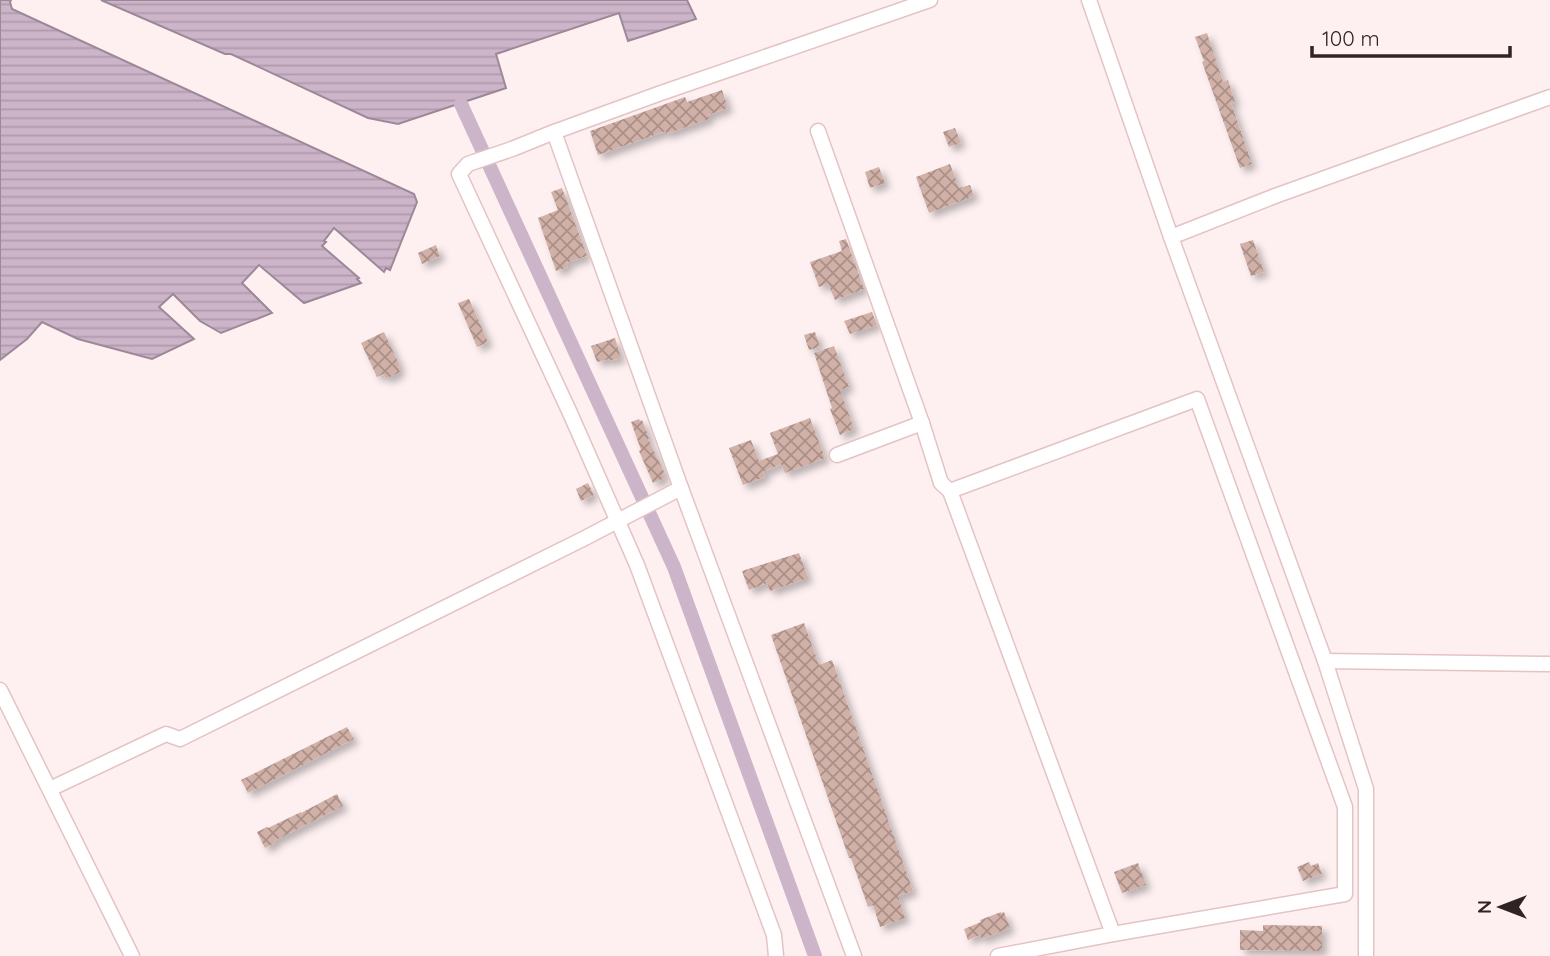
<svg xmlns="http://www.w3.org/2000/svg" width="1550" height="956" font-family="Quicksand,sans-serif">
	<defs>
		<pattern id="water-rules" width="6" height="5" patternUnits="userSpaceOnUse" patternTransform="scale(1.75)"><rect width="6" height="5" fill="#ccb4c9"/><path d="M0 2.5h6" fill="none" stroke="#b09aac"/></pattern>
		<pattern id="building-cross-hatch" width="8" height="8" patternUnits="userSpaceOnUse" patternTransform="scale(1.75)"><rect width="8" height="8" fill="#d1b1a7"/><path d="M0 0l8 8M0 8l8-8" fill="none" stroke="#aa9088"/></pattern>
		<filter id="shadow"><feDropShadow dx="5" dy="5" stdDeviation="3.5" flood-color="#0004"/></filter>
	</defs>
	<rect width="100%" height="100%" fill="#fef0f1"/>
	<g fill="url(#water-rules)" stroke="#9d8898" stroke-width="2">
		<polygon points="0,0 11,0 10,2 12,9 414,194 417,202 390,270 386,268 384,272 334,228 324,241 326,242 322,246 359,278 357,279 361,283 304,303 259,265 242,283 272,313 221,333 200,321 173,294 159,307 194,339 152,359 78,339 42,322 27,339 0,360"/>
		<polygon points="101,0 687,0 696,19 628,41 619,13 496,54 506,88 398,124 368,118 231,54 225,54"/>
	</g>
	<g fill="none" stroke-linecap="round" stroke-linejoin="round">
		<polyline stroke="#ccb4c9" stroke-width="14" points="461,104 674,567 815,956"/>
	</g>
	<g fill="url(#building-cross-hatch)" filter="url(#shadow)">
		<polygon points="1207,33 1223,82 1228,80 1235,102 1231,103 1252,164 1240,168 1202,62 1204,61 1195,37"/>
		<polygon points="722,90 728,108 708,115 709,119 666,134 666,131 598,155 590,131 685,97 687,102"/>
		<polygon points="955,128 961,143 949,147 943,132"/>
		<polygon points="950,164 959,188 970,185 974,196 929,213 916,177"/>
		<polygon points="879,167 885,183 870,188 865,172"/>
		<polygon points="562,188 587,256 566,263 568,267 556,271 538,218 558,210 551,192"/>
		<polygon points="846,239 864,289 835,300 828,284 819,287 810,262 842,251 839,241"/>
		<polygon points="1253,240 1264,272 1251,276 1240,244"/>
		<polygon points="436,245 440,256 422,264 418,253"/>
		<polygon points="469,299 488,342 477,347 458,303"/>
		<polygon points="872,312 877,325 850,334 844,321"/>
		<polygon points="384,332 400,366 398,367 400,372 386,379 383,374 377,377 361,343"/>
		<polygon points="815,332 820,347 809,350 804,335"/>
		<polygon points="615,338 621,358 609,361 609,359 597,362 591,346"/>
		<polygon points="834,346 849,387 840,390 854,429 840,435 830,409 832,408 814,353"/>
		<polygon points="810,418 825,458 785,473 781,464 763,472 765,477 743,485 729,448 751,440 759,461 778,454 770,433"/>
		<polygon points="639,419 640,421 642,420 649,438 648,439 665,474 663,474 665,478 653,483 639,451 641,450 631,422"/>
		<polygon points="588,483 594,495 581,501 576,489"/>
		<polygon points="799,553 808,578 770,591 767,583 749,590 742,571"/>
		<polygon points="804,623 819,665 832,660 913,891 898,896 905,918 880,927 873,905 868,907 851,858 849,858 771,635"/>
		<polygon points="347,727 354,739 248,793 241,780"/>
		<polygon points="337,794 343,806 274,841 275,843 265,848 257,832 267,827 268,828 301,812 301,813"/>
		<polygon points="1309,862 1311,866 1318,863 1322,874 1303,881 1297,867"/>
		<polygon points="1138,863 1146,885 1122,893 1114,872"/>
		<polygon points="1001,912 1001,913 1004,912 1010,928 982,939 980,935 968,940 964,929 981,922 980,920"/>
		<polygon points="1263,925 1322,926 1322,951 1240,950 1240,930 1263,931"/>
	</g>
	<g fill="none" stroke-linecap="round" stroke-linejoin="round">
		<defs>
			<g id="minor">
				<polyline points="1089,0 1171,237 1325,661 1366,789 1366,956"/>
				<polyline points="818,131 922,423 941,483 950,491 1113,934"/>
				<polyline points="554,132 681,488 854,956"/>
				<polyline points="1171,237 1275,196 1550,97"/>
				<polyline points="837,455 922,423"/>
				<polyline points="950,491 1197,399 1345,807 1345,894 1113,934 998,956"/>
				<polyline points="1325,661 1550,664"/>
				<polyline points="0,690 132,956"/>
				<polyline points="50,789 166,734 180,739 583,539 681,488"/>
				<polyline points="776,956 774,935 637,565 570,413 459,174 468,164 512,149 554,132 661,93 930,0"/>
			</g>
		</defs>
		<use href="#minor" stroke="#e4c3c4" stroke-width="17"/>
		<use href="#minor" stroke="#fff" stroke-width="14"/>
	</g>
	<g transform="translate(1501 907) rotate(270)" stroke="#fef0f1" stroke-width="5" paint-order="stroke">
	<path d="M0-5L12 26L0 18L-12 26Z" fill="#2f2324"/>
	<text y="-10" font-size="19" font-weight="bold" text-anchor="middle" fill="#2f2324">N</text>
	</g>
	<path d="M1312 46v10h198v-10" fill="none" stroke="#2f2324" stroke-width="3.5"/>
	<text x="1322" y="46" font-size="21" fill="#2f2324" stroke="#fef0f1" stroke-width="5" paint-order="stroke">100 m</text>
</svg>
